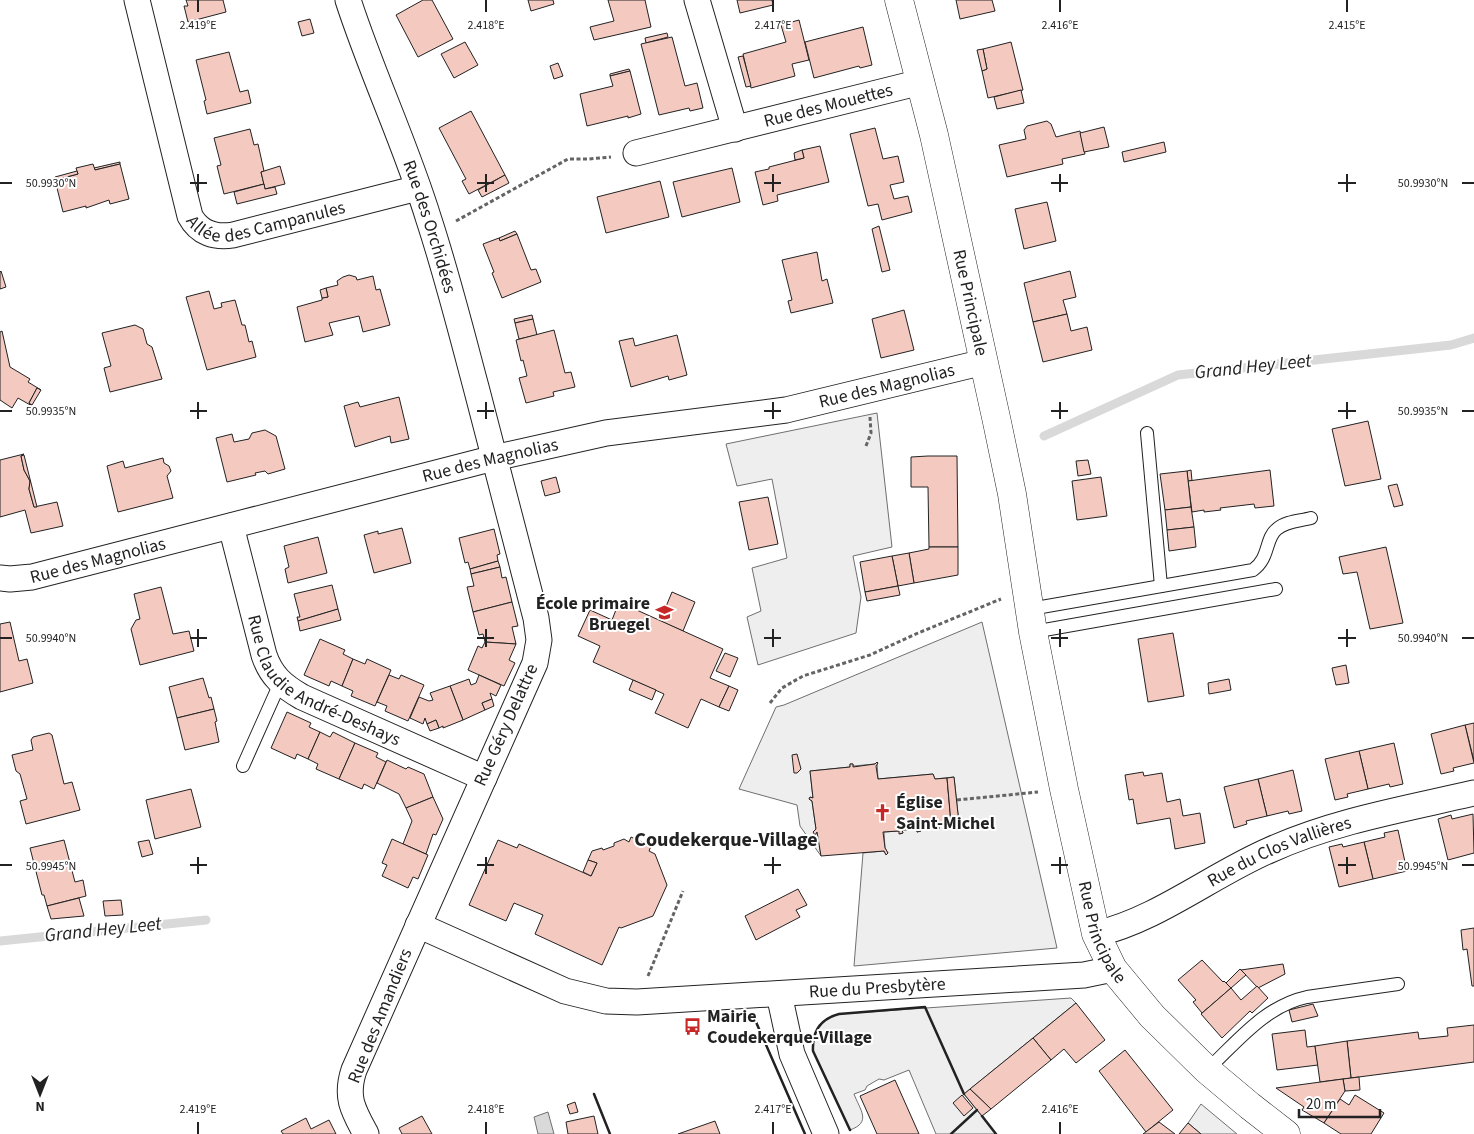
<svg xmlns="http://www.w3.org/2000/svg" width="1474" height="1134" font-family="'Source Sans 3',sans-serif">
	<rect width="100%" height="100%" fill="#fff"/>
	<g fill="#eee" stroke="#6f6f6f">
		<polygon points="877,413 892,547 853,556 861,597 856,633 758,665 747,617 761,611 752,568 787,558 772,479 737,486 726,444"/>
		<polygon points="982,622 1057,948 854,966 863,853 883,851 886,854 888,853 885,848 884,832 899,831 900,834 903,833 902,830 917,829 917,832 921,831 921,829 935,827 936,830 939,829 939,824 959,823 954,777 935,779 933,774 878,779 877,762 875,764 853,766 853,764 850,764 850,767 810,771 813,798 810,797 809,799 812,801 816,829 813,832 815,834 817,833 821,856 800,826 797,805 739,789 776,707 784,705"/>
		<path d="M 1071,998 L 1076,1003 L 964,1094 L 996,1134 L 936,1134 L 909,1070 L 884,1080 L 879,1079 L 867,1086 L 865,1090 L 854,1094 C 860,1110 872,1122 850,1130 L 813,1051 C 812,1032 820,1019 839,1014 Z"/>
		<polygon points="1201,1104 1237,1134 1201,1134 1188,1123"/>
	</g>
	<polygon fill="#d9d9d9" stroke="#6f6f6f" points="548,1112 554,1134 538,1134 534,1117"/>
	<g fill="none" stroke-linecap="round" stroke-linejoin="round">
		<g stroke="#d9d9d9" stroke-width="9">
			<polyline points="1044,436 1178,375 1451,345 1474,338"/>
			<polyline points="0,941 206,920"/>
		</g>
	</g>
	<g fill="#f3c9c0" stroke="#222">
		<polygon points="186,0 223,0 226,12 188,22 184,6 188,6"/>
		<polygon points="423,0 432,0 453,39 418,57 396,15"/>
		<polygon points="528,0 553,0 554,4 531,11"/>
		<polygon points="608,0 645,0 651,27 594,40 590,27 614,21"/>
		<polygon points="737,0 772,0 773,5 740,13"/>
		<polygon points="956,0 992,0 995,11 960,19"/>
		<polygon points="310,19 314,33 302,36 298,22"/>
		<polygon points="799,20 809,60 792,64 795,76 751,88 743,54 786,42 781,25"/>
		<polygon points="863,27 872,65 860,68 859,66 814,78 805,42"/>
		<polygon points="667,33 668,37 646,43 645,38"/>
		<polygon points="672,37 685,86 697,83 703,108 690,111 689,108 659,115 641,44"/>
		<polygon points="465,42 478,65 454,78 441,54"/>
		<polygon points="1011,42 1023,90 988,98 982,71 987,69 983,49"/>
		<polygon points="983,49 987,69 982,71 977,50"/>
		<polygon points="229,52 240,92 248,90 251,103 207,114 204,101 206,100 196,60"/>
		<polygon points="743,56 751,86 746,87 738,57"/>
		<polygon points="558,63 563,76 554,79 550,66"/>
		<polygon points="629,69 630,71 610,76 610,74"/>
		<polygon points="630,71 641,114 628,118 628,116 587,126 580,94 613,86 610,76"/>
		<polygon points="1021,90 1024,103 997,109 994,97"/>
		<polygon points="471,111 505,175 469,194 462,181 466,179 439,128"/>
		<polygon points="1047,121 1051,124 1056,137 1080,131 1085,154 1062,159 1063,164 1007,177 999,145 1026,139 1024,130 1027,126"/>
		<polygon points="1104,127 1109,147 1084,152 1080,133"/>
		<polygon points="875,128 883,159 898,156 904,182 890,185 894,199 908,196 912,212 882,220 878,204 868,206 850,134"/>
		<polygon points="250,129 254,145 258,144 264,171 261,172 264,184 224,194 217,166 221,165 214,138"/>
		<polygon points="1164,142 1166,152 1124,162 1122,152"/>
		<polygon points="820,146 829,182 777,195 778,201 763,205 755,172 769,169 769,167 804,158 802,150"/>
		<polygon points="802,150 804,158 795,160 794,153"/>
		<polygon points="120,162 120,164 95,170 94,168"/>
		<polygon points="93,164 95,170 120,164 129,199 110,204 109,200 86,208 86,206 63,212 55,180 78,174 76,168"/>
		<polygon points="280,166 285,184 265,189 261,172"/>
		<polygon points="732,168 740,202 682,217 673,182"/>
		<polygon points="77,171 78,174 55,180 55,177"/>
		<polygon points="505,175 509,183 482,197 478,190"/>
		<polygon points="660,181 669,217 606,233 597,197"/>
		<polygon points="264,184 265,189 275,187 277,194 237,204 234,192"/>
		<polygon points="1047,202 1056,241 1024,249 1015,209"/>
		<polygon points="879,226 890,270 882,272 872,229"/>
		<polygon points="515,231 517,234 500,241 499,238"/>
		<polygon points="517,234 531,270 536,269 541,282 502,298 492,273 494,272 483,244 499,238 500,241"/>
		<polygon points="817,252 822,281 827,279 833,303 791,313 788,301 792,300 782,260"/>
		<polygon points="1,271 6,287 0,289 0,272"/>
		<polygon points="1070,271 1076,297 1063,300 1067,314 1033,322 1024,283"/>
		<polygon points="349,275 356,277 357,280 373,276 376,290 380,289 390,325 363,332 359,316 329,323 333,335 305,342 297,307 322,300 322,298 328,297 326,288 338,285 337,281 343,277"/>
		<polygon points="326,288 328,297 322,298 320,290"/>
		<polygon points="209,291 214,309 222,307 221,303 235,300 242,325 245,325 249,342 252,341 256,357 207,370 186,297"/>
		<polygon points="904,310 914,350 881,358 872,319"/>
		<polygon points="1067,314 1071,331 1087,327 1092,350 1043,362 1033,322"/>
		<polygon points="532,315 533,319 515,323 514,319"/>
		<polygon points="533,319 537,335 519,339 515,323"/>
		<polygon points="135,325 143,329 147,344 152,347 162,379 110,392 104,368 111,366 102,333"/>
		<polygon points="554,330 565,373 571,372 575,387 553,392 554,396 526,403 519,378 527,376 523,360 521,361 516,340"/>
		<polygon points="2,331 10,367 30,379 28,382 41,390 37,388 29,403 32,406 18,398 12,408 0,400 0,332"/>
		<polygon points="677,335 687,375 669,380 668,376 631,387 619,341 633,338 635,346"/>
		<polygon points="37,388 41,390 32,405 29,403"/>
		<polygon points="399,397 409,439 391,443 390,436 355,447 344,406 358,402 360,407"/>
		<polygon points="1368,421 1381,479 1345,486 1332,429"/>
		<polygon points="265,430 276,436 285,469 268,474 265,471 255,473 256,475 227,482 216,438 232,434 234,442 249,439 252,433"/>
		<polygon points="24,454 21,456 24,470 30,481 29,489 34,507 57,502 63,526 31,533 25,510 0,517 0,460"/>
		<polygon points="24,455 37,507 34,507 29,489 30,481 24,470 21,456"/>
		<polygon points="928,456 957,456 958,547 929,547 928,487 911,487 911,457"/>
		<polygon points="163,458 164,463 169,466 171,471 167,476 173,498 118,512 107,466 123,461 125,468"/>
		<polygon points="1088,460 1091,474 1078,476 1076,461"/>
		<polygon points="1191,470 1192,481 1188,481 1187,471"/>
		<polygon points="1270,470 1274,506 1255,508 1254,504 1220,508 1221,510 1204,512 1204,510 1192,512 1188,481"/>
		<polygon points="1187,471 1191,507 1165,510 1160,474"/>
		<polygon points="556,477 560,492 545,496 541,481"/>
		<polygon points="1101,477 1107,516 1077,520 1072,481"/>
		<polygon points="1397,484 1403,505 1394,507 1388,486"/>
		<polygon points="768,497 778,544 749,550 739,502"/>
		<polygon points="1191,507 1194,527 1167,530 1165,510"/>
		<polygon points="1194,527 1196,547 1169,551 1167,530"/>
		<polygon points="402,528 411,563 374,573 364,535 378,531 378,534"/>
		<polygon points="494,529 500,554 497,555 498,561 470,569 468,562 465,563 459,538"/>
		<polygon points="318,537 327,573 288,583 285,569 289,567 284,546"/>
		<polygon points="929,547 958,547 958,575 914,583 909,553 929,549"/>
		<polygon points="1386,547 1403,623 1370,629 1357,572 1343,574 1339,557"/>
		<polygon points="909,553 914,583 898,586 892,556"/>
		<polygon points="892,556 898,586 865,592 860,562"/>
		<polygon points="498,561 500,567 471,574 470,569"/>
		<polygon points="500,567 502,578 506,577 512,602 473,612 467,587 474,586 471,574"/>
		<polygon points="332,585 338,609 298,621 297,617 300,617 294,594"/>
		<polygon points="898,586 900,595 867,601 865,592"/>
		<polygon points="161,587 173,634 189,631 194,651 140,665 131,629 136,620 140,619 134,594"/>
		<polygon points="672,592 695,602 683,631 660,621"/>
		<polygon points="512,602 518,626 512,627 516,644 485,642 483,634 479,635 473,612"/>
		<polygon points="619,602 723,649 710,678 729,686 719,707 701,699 688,728 655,713 664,694 593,662 600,646 578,636 590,610 612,620"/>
		<polygon points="338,609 341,620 300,631 298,621"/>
		<polygon points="10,622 19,661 27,659 33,683 0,692 0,624"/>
		<polygon points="1173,633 1184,696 1148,702 1138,639"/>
		<polygon points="320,639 345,650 343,654 353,659 342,686 331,681 329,686 304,675"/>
		<polygon points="485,642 516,644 509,660 515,663 504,686 468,670 478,646 482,648"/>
		<polygon points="725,653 738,658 730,677 716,671"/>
		<polygon points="353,659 365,664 367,659 391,670 375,706 351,696 353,691 342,686"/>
		<polygon points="1346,665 1349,683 1336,685 1332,668"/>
		<polygon points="389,675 399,679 401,675 424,685 408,721 385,711 387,706 377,702"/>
		<polygon points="479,675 501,685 496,696 490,693 492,699 482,703 485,710 463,720 450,686 469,679 471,685 476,683"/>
		<polygon points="203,678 209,698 211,697 214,709 177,718 169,687"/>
		<polygon points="1229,679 1231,690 1209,694 1208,683"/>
		<polygon points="633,680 656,690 652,700 629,690"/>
		<polygon points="450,686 463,720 443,728 443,726 439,728 436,720 427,724 425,718 423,724 410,718 419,697 429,701 433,700 430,693"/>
		<polygon points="729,686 738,690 729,711 719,707"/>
		<polygon points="492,699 494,706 485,710 482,703"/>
		<polygon points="214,709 217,721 215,722 219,742 185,750 177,718"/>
		<polygon points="287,712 311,723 309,727 320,732 308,759 297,754 295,759 271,748"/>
		<polygon points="436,720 439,728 430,731 427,724"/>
		<polygon points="1474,723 1474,761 1465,725"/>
		<polygon points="1465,725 1474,763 1453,768 1454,771 1441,774 1431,734"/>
		<polygon points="320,732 330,737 333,732 355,743 339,779 316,769 318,764 308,759"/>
		<polygon points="49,733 52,735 64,784 72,782 80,810 26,824 20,801 27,799 20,774 16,771 12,755 33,750 31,740 33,737"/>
		<polygon points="355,743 378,753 376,757 386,762 374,789 364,784 362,789 339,779"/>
		<polygon points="1394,743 1403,784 1390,787 1389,784 1368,789 1359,751"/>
		<polygon points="1359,751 1368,789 1347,794 1348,797 1335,800 1325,759"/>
		<polygon points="797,754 801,769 797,773 794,773 792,755"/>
		<polygon points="387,760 406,769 408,767 424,774 433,797 406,808 399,794 377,783"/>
		<polygon points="877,762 878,763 876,766 878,779 933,774 935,779 947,778 951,823 939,824 939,829 935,829 935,827 921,829 921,831 917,832 917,829 902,830 903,833 899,834 899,831 883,832 885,848 888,853 886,855 884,851 821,856 817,832 815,835 813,832 816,829 812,801 809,799 810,797 813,798 810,771 850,767 850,764 853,764 853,767 875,764"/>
		<polygon points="1293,770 1302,811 1289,814 1288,811 1267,816 1258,779"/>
		<polygon points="1143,772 1144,776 1162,773 1167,802 1180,799 1183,816 1200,813 1205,843 1175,849 1170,818 1137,824 1133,799 1129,800 1125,775"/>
		<polygon points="954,777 959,823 951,823 947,778"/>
		<polygon points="1258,779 1267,816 1246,821 1247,824 1234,828 1224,787"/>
		<polygon points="191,789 201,827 155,839 146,800"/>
		<polygon points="433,797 443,819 436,835 433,834 426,854 403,844 412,821 406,808"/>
		<polygon points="1473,814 1474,853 1448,860 1438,819 1451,815 1452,819"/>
		<polygon points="1398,830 1407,871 1373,879 1364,842 1385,837 1384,833"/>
		<polygon points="631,837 651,846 649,851 655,854 667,885 653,916 621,928 619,927 602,965 535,934 543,915 514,903 506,921 469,905 498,840 517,848 519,844 591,876 597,863 588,860 592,851 602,848 603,850 614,846 614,843 624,839 629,842"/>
		<polygon points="392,839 428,855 418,879 413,877 408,888 382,876 387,865 382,863"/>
		<polygon points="64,840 75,882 83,880 86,896 47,906 44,895 42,895 30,848"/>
		<polygon points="149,840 153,854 142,857 138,842"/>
		<polygon points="1364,842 1373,879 1339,887 1329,847 1342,844 1343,847"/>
		<polygon points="588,860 597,863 591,876 583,872"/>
		<polygon points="798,889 807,905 796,910 800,917 756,940 745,916"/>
		<polygon points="79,898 84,916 51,919 47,906"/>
		<polygon points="121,900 123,915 105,916 103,901"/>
		<polygon points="1474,928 1474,986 1472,986 1467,949 1463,950 1461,930"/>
		<polygon points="1202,960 1223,982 1224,981 1231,988 1202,1013 1193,1002 1196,1000 1178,980"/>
		<polygon points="1283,964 1285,974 1258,988 1241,970"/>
		<polygon points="1240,969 1246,975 1231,988 1226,983"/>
		<polygon points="1257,986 1268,998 1252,1013 1250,1011 1222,1038 1201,1014 1231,988 1241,1000"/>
		<polygon points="1076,1003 1105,1040 1076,1063 1064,1049 1051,1060 1033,1038"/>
		<polygon points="1313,1004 1318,1016 1292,1022 1289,1010"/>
		<polygon points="1474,1025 1474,1062 1351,1078 1347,1041 1418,1032 1419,1039 1448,1036 1447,1028"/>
		<polygon points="1305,1030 1307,1047 1315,1046 1318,1065 1277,1070 1272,1034"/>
		<polygon points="1033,1038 1051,1060 991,1109 970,1089"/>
		<polygon points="1347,1041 1351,1078 1320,1082 1315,1046"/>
		<polygon points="1125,1050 1173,1110 1146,1132 1099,1071"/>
		<polygon points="1359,1077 1360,1090 1345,1091 1343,1079"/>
		<polygon points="1343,1079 1345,1091 1324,1123 1302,1110 1304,1107 1276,1088"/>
		<polygon points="895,1080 919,1134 877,1134 860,1096"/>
		<polygon points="970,1089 991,1109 982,1116 964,1094"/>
		<polygon points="962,1095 973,1108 964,1116 953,1103"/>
		<polygon points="1355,1095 1384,1113 1371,1134 1341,1134 1324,1123 1340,1099 1349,1105"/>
		<polygon points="575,1102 578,1112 570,1114 567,1105"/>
		<polygon points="422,1116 432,1134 402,1134 399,1128"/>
		<polygon points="594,1116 598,1134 568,1134 566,1122"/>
		<polygon points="306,1118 311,1129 329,1120 336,1134 283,1134 281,1131"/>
		<polygon points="715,1121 720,1134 678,1134"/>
		<polygon points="1159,1122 1175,1134 1143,1134"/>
		<polygon points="1188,1123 1201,1134 1179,1134"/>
	</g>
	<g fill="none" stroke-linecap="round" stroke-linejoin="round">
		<defs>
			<g id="service">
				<polyline points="1147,433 1161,586"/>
				<path d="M 1030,609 L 1253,570 C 1270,558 1265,538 1277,529 C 1286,521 1300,521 1311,518"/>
				<polyline points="1033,632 1276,589"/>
				<polyline points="243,766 280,683"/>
				<path d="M 1207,1070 C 1237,1042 1265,1006 1307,997 L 1398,984"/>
			</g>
			<g id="minor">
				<path id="s1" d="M 137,0 L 190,216 C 199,233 215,238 233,235 L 418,188"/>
				<path id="s2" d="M 348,0 C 372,74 406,145 429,220 C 447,275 461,331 476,387 C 496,464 516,541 536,618 L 539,640 L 535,663 L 354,1070 C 345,1097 353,1110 366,1134"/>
				<polyline points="697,0 735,129"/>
				<path id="s3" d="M 636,153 L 921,82"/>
				<path id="s4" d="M 231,526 L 264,655 C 271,676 283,686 302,697 L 484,778"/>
				<path id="s5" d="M 0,578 L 10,579 L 32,577 L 494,458 L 606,433 L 786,410 L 984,362"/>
				<path id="s6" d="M 418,925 L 565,991 L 606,1001 L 637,1002 L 1084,975 L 1113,969"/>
				<path id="s7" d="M 1096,934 C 1157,920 1212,875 1270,850 C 1334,821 1405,809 1474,793"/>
				<polyline points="779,994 792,1054 826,1134"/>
			</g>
			<g id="tertiary">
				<path id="s8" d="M 899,0 L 934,135 L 997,422 L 1012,494 L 1033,632 L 1064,789 L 1096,934 L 1113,969 L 1152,1016 L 1207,1070 L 1250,1106 L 1286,1134"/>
			</g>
		</defs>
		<use href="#service" stroke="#222" stroke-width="14"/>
		<use href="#minor" stroke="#222" stroke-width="27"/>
		<use href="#tertiary" stroke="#222" stroke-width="29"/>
		<g stroke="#646464" stroke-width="3" stroke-dasharray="4 2.5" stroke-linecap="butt">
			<polyline points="456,221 568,159 589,159 611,157"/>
			<polyline points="866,446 871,433 870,417"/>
			<polyline points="770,703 782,688 803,676 870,655 918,633 1001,599"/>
			<polyline points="957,800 1038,792"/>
			<polyline points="648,976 683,891"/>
		</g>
		<use href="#service" stroke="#fff" stroke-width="12"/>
		<use href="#minor" stroke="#fff" stroke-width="25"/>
		<use href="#tertiary" stroke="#fff" stroke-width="28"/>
		<g stroke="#222" stroke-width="2.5">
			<polyline points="756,1022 805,1134"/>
			<polyline points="594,1094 610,1134"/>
			<polyline points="982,1116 996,1134"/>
			<path d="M 850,1130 L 813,1051 C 812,1032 820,1019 839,1014 L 925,1007 L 964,1094"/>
			<polyline points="951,1134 977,1110"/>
		</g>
	</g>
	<path fill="none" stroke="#222" stroke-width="2" d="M 198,0 L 198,12M 486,0 L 486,12M 773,0 L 773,12M 1060,0 L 1060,12M 1347,0 L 1347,12M 198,174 L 198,192M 486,174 L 486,192M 773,174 L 773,192M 1060,174 L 1060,192M 1347,174 L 1347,192M 0,183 L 12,183M 190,183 L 207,183M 477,183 L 494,183M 764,183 L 781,183M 1051,183 L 1068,183M 1338,183 L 1356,183M 1462,183 L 1474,183M 198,402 L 198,419M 486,402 L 486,419M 773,402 L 773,419M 1060,402 L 1060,419M 1347,402 L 1347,419M 0,411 L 12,411M 190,411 L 207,411M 477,411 L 494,411M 764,411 L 781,411M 1051,411 L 1068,411M 1338,411 L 1356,411M 1462,411 L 1474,411M 198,629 L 198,647M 486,629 L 486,647M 773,629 L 773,647M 1060,629 L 1060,647M 1347,629 L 1347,647M 0,638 L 12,638M 190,638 L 207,638M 477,638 L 494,638M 764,638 L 781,638M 1051,638 L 1068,638M 1338,638 L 1356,638M 1462,638 L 1474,638M 198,857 L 198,874M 486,857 L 486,874M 773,857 L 773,874M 1060,857 L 1060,874M 1347,857 L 1347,874M 0,865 L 12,865M 190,865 L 207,865M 477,865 L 494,865M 764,865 L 781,865M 1051,865 L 1068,865M 1338,865 L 1356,865M 1462,865 L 1474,865M 198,1122 L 198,1134M 486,1122 L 486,1134M 773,1122 L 773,1134M 1060,1122 L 1060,1134"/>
	<defs>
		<symbol id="school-bare" viewBox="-9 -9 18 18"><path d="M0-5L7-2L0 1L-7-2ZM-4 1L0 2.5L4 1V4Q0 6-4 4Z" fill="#c62828" stroke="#fff" stroke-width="2.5" paint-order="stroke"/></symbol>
		<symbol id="church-bare" viewBox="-9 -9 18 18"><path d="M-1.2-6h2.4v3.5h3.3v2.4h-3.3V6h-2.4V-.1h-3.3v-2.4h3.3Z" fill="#c62828" stroke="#fff" stroke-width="2.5" paint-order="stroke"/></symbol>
		<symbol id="bus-bare" viewBox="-9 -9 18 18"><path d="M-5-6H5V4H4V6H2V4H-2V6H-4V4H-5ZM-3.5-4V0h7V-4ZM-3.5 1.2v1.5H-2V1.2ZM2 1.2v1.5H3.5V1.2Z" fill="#c62828" stroke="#fff" stroke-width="2.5" paint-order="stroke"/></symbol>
	</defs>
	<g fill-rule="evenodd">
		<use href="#school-bare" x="652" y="600" width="25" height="25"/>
		<use href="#church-bare" x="870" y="800" width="25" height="25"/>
		<use href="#bus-bare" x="680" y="1014" width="25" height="25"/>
	</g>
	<g text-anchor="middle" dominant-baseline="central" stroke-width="4" stroke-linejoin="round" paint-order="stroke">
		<g font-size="18" fill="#222" stroke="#fff">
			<text stroke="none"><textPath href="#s3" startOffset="198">Rue des Mouettes</textPath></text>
			<text stroke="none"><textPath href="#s1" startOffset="306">Allée des Campanules</textPath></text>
			<text stroke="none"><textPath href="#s2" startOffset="241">Rue des Orchidées</textPath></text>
			<text stroke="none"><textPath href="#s8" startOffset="311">Rue Principale</textPath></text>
			<text stroke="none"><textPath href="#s5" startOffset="909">Rue des Magnolias</textPath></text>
			<text stroke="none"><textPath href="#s5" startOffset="505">Rue des Magnolias</textPath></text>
			<text stroke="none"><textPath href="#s5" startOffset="100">Rue des Magnolias</textPath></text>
			<text stroke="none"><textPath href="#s4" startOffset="195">Rue Claudie André-Deshays</textPath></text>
			<text transform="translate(506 725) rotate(-66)">Rue Géry Delattre</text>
			<text stroke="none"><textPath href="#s7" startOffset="202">Rue du Clos Vallières</textPath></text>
			<text stroke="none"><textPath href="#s8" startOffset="955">Rue Principale</textPath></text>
			<text stroke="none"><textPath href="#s6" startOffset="475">Rue du Presbytère</textPath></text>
			<text transform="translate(380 1016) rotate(-68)">Rue des Amandiers</text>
		</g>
		<g font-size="18" font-weight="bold" fill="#222" stroke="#fff" text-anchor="start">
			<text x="650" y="603" text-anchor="end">École primaire<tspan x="650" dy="21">Bruegel</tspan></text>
			<text x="896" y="802">Église<tspan x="896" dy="21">Saint-Michel</tspan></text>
			<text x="707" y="1016">Mairie<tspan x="707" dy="21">Coudekerque-Village</tspan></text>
		</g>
		<g font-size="19" font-style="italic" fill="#222" stroke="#fff">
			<text transform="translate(1253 367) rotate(-6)">Grand Hey Leet</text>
			<text transform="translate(103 930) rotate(-6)">Grand Hey Leet</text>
		</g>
		<g font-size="20" font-weight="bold" fill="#222" stroke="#fff">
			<text x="726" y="840">Coudekerque-Village</text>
		</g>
	</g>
	<g font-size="12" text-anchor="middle" fill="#222" stroke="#fff" stroke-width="4" stroke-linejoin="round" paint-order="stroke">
		<text x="198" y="29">2.419°E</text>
		<text x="486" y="29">2.418°E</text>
		<text x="773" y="29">2.417°E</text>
		<text x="1060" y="29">2.416°E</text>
		<text x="1347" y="29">2.415°E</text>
		<text x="1423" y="187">50.9930°N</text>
		<text x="51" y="187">50.9930°N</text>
		<text x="1423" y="415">50.9935°N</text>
		<text x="51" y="415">50.9935°N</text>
		<text x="1423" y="642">50.9940°N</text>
		<text x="51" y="642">50.9940°N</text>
		<text x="1423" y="870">50.9945°N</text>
		<text x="51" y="870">50.9945°N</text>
		<text x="198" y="1113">2.419°E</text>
		<text x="486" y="1113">2.418°E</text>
		<text x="773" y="1113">2.417°E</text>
		<text x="1060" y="1113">2.416°E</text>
	</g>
	<g transform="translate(40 1094) rotate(180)" stroke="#ffffff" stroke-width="4" paint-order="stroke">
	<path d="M0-4L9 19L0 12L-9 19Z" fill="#222222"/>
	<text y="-8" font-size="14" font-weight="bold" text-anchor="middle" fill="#222222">N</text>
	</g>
	<path d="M1299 1109v8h81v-8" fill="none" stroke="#222222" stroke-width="2.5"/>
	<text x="1306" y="1109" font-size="15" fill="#222222" stroke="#ffffff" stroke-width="4" paint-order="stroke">20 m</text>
</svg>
